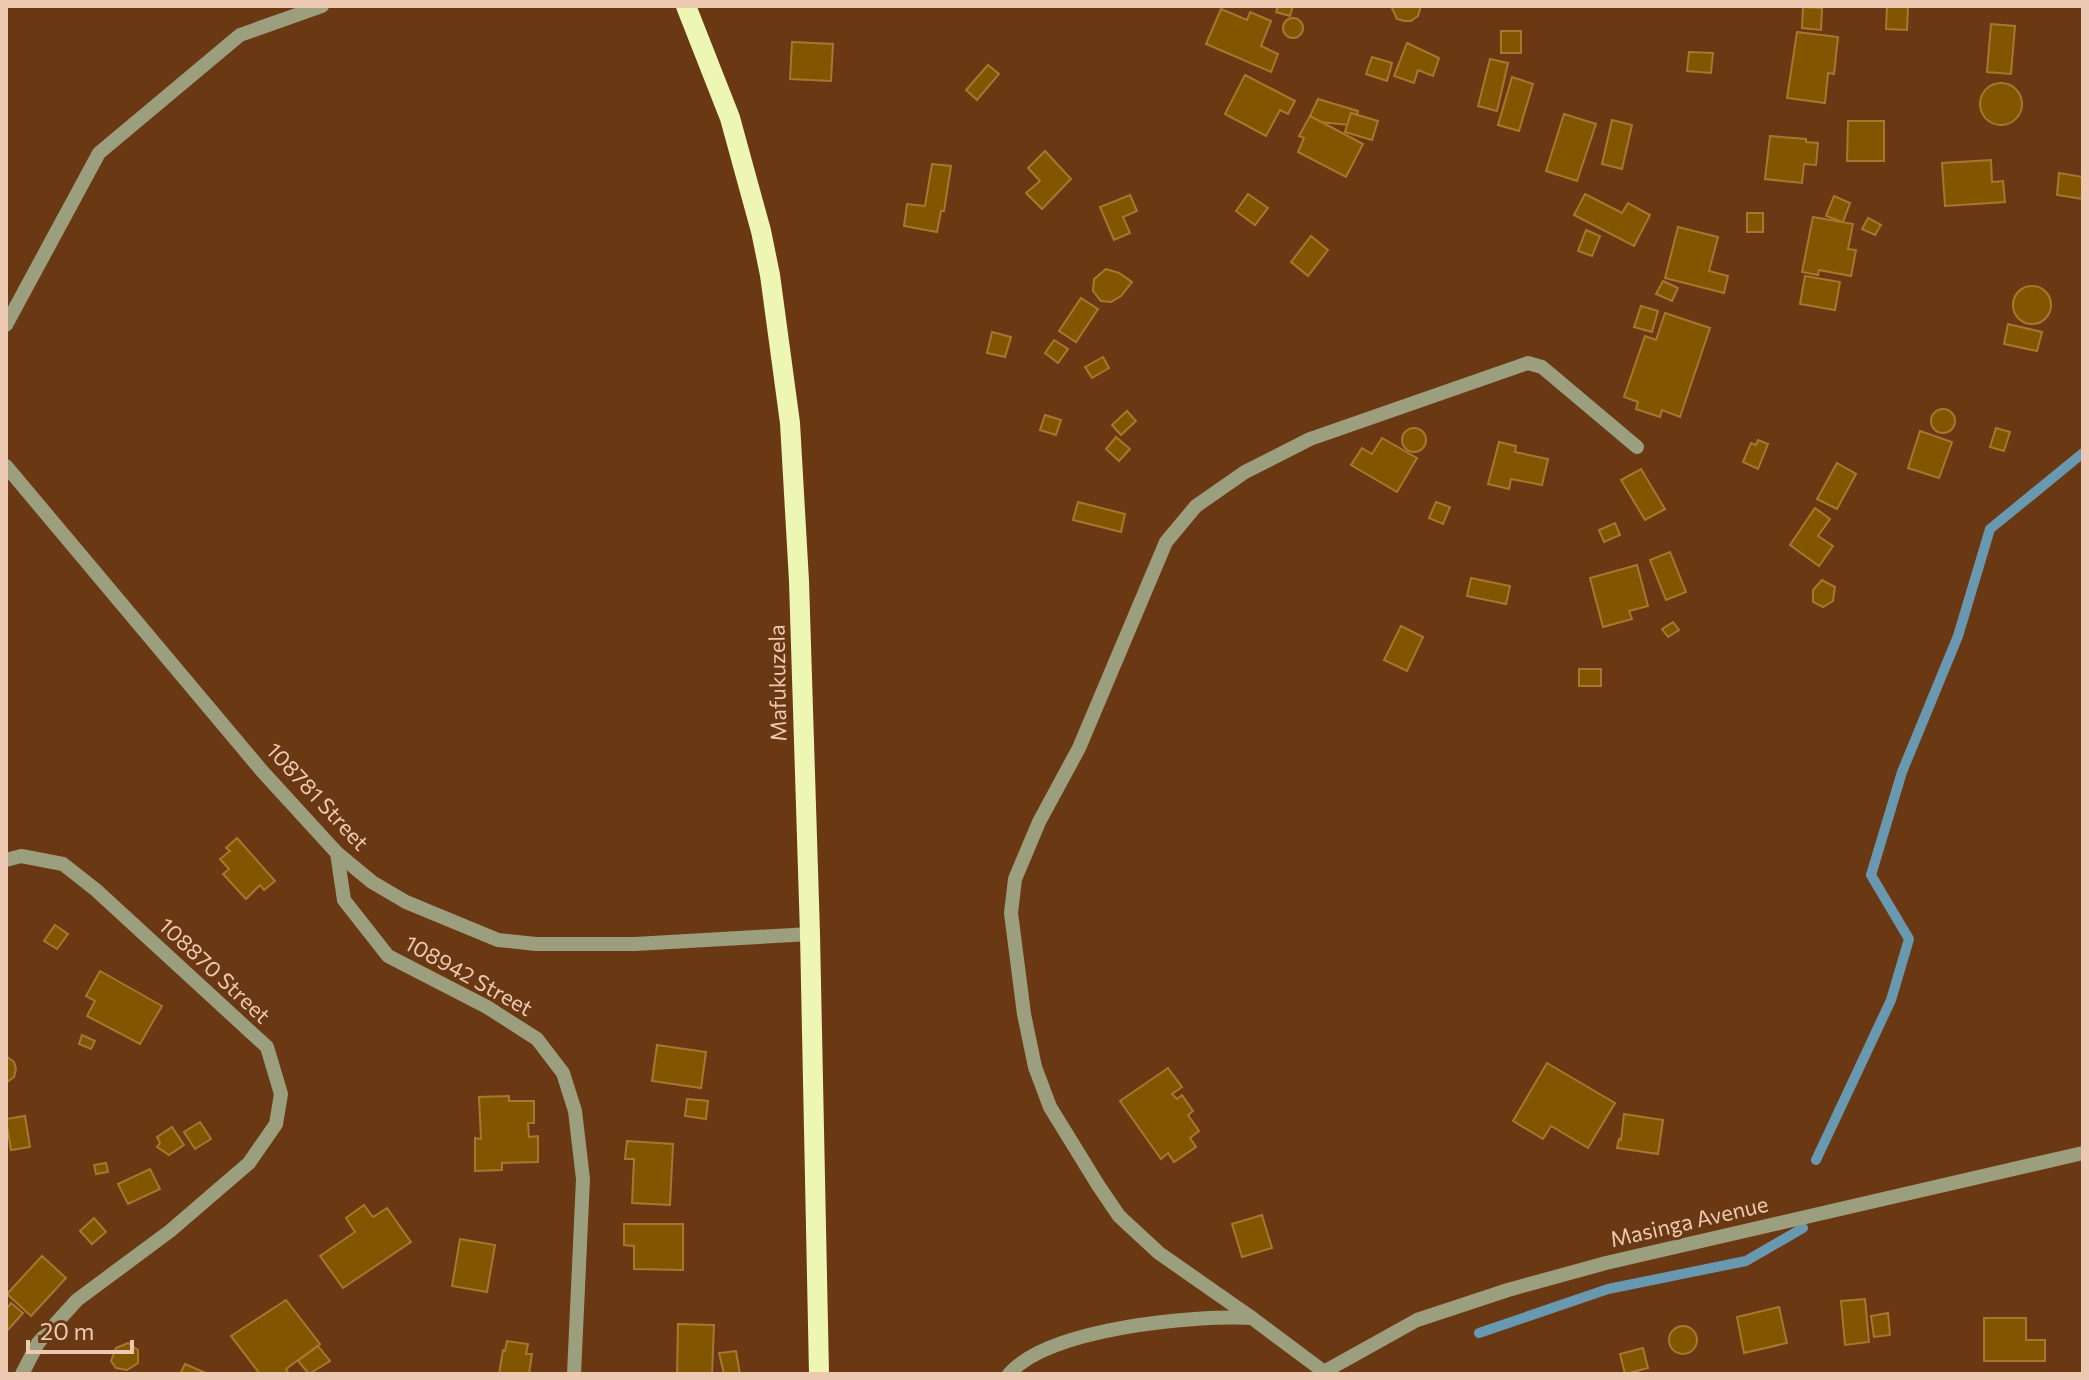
<svg xmlns="http://www.w3.org/2000/svg" width="2089" height="1380" font-family="Commissioner,sans-serif">
	<rect width="100%" height="100%" fill="#6a3914"/>
	<g fill="none" stroke-linecap="round" stroke-linejoin="round">
		<g stroke="#6899b0" stroke-width="10">
			<polyline points="1816,1160 1891,1000 1909,939 1871,875 1902,772 1958,636 1990,529 2083,453"/>
			<polyline points="1479,1333 1608,1289 1746,1261 1803,1228"/>
		</g>
	</g>
	<g fill="#825500" stroke="#a7772f" stroke-width="2">
		<polygon points="1278,6 1293,6 1290,16 1276,12"/>
		<polygon points="1391,6 1420,6 1420,9 1418,16 1411,21 1404,21 1397,19"/>
		<polygon points="1887,6 1908,6 1907,30 1886,29"/>
		<polygon points="1803,7 1822,8 1821,30 1802,28"/>
		<polygon points="1221,9 1247,20 1250,12 1271,21 1261,46 1278,54 1271,72 1206,44"/>
		<circle cx="1293" cy="28" r="10"/>
		<polygon points="1991,24 2015,26 2011,74 1987,72"/>
		<rect x="1501" y="31" width="20" height="22"/>
		<polygon points="1797,32 1838,37 1834,74 1828,73 1825,103 1787,98"/>
		<polygon points="792,42 833,44 831,81 790,79"/>
		<polygon points="1407,43 1439,58 1433,76 1418,70 1414,83 1394,76"/>
		<polygon points="1689,52 1713,53 1711,73 1687,71"/>
		<polygon points="1372,57 1392,63 1387,81 1366,74"/>
		<polygon points="1490,59 1508,63 1497,111 1478,106"/>
		<polygon points="988,65 999,74 977,100 966,90"/>
		<polygon points="1245,75 1295,101 1288,114 1280,110 1266,136 1225,114"/>
		<polygon points="1512,77 1533,84 1519,131 1498,125"/>
		<circle cx="2001" cy="104" r="21"/>
		<polygon points="1318,99 1358,111 1357,115 1351,113 1348,125 1320,122 1310,116"/>
		<polygon points="1351,113 1378,121 1372,140 1345,132"/>
		<polygon points="1564,114 1596,124 1577,181 1546,171"/>
		<polygon points="1310,116 1363,144 1346,177 1298,152 1304,138 1299,136"/>
		<polygon points="1612,120 1632,125 1622,169 1602,164"/>
		<polygon points="1848,121 1884,121 1884,161 1847,161"/>
		<polygon points="1770,136 1806,139 1806,142 1818,143 1816,165 1804,164 1802,183 1765,179"/>
		<polygon points="1045,151 1071,179 1042,209 1026,193 1040,181 1028,168"/>
		<polygon points="1991,160 1992,182 2003,181 2005,202 1945,206 1942,163"/>
		<polygon points="932,164 951,166 944,211 941,211 937,232 904,226 907,204 925,206"/>
		<polygon points="2059,173 2083,177 2083,199 2057,195"/>
		<polygon points="1248,194 1268,208 1255,225 1236,211"/>
		<polygon points="1585,194 1622,213 1628,203 1650,215 1634,246 1574,215"/>
		<polygon points="1130,195 1137,211 1123,217 1130,233 1114,240 1100,207"/>
		<polygon points="1834,196 1850,203 1843,222 1826,216"/>
		<rect x="1747" y="213" width="16" height="19"/>
		<polygon points="1813,217 1853,224 1848,249 1856,250 1851,276 1819,270 1818,275 1802,272"/>
		<polygon points="1868,218 1881,225 1875,235 1862,229"/>
		<polygon points="1678,227 1718,237 1709,271 1728,276 1724,293 1665,278"/>
		<polygon points="1586,230 1600,236 1592,256 1578,251"/>
		<polygon points="1311,236 1328,250 1308,276 1291,262"/>
		<polygon points="1106,269 1119,273 1132,282 1121,296 1111,302 1101,301 1093,291 1094,279"/>
		<polygon points="1805,276 1840,282 1835,310 1800,304"/>
		<polygon points="1663,281 1678,288 1672,301 1656,294"/>
		<circle cx="2032" cy="305" r="19"/>
		<polygon points="1081,298 1098,309 1076,342 1059,331"/>
		<polygon points="1641,306 1658,311 1652,332 1634,327"/>
		<polygon points="1665,313 1710,328 1680,417 1662,410 1660,417 1636,409 1638,402 1624,397 1645,336 1656,340"/>
		<polygon points="2008,324 2042,332 2037,351 2004,344"/>
		<polygon points="992,332 1011,337 1005,357 987,353"/>
		<polygon points="1054,340 1068,349 1058,363 1045,353"/>
		<polygon points="1103,357 1109,368 1092,378 1085,367"/>
		<circle cx="1943" cy="421" r="12"/>
		<polygon points="1127,411 1136,421 1121,435 1112,425"/>
		<polygon points="1045,415 1061,420 1056,435 1040,430"/>
		<circle cx="1414" cy="440" r="12"/>
		<polygon points="1996,428 2010,432 2004,451 1990,447"/>
		<polygon points="1920,431 1952,442 1939,478 1908,468"/>
		<polygon points="1116,437 1130,449 1119,461 1106,449"/>
		<polygon points="1382,438 1417,458 1397,492 1351,465 1362,448 1372,454"/>
		<polygon points="1758,440 1768,444 1758,469 1743,462 1751,443 1756,445"/>
		<polygon points="1499,442 1516,446 1515,452 1548,459 1542,485 1511,479 1509,489 1488,484"/>
		<polygon points="1837,463 1856,474 1837,509 1817,499"/>
		<polygon points="1641,469 1665,509 1645,520 1621,480"/>
		<polygon points="1078,502 1125,514 1121,532 1073,520"/>
		<polygon points="1436,502 1450,507 1443,524 1429,518"/>
		<polygon points="1815,508 1830,519 1818,536 1833,546 1819,566 1790,545"/>
		<polygon points="1615,523 1620,535 1604,542 1599,530"/>
		<polygon points="1670,552 1686,592 1666,600 1650,560"/>
		<polygon points="1637,565 1648,606 1629,611 1632,619 1603,627 1590,578"/>
		<polygon points="1471,578 1510,586 1506,604 1467,596"/>
		<polygon points="1822,580 1835,587 1833,601 1823,607 1813,602 1813,590"/>
		<polygon points="1673,622 1679,630 1668,637 1662,629"/>
		<polygon points="1401,626 1423,637 1407,671 1384,660"/>
		<rect x="1579" y="669" width="22" height="17"/>
		<polygon points="237,838 275,881 264,890 260,885 246,899 223,874 229,869 220,859 230,851 226,848"/>
		<polygon points="55,925 68,934 57,949 44,941"/>
		<polygon points="100,971 162,1006 140,1044 87,1016 95,1001 86,996"/>
		<polygon points="82,1035 95,1041 91,1049 79,1044"/>
		<polygon points="657,1045 706,1052 701,1088 652,1081"/>
		<polygon points="6,1056 14,1062 16,1069 14,1077 6,1083"/>
		<polygon points="1547,1063 1615,1103 1588,1148 1551,1126 1543,1139 1513,1121"/>
		<polygon points="1168,1068 1182,1087 1172,1094 1177,1099 1182,1095 1193,1111 1188,1115 1199,1131 1190,1138 1196,1147 1174,1162 1168,1153 1161,1159 1120,1101"/>
		<polygon points="509,1096 509,1101 534,1101 534,1123 528,1123 529,1137 538,1136 538,1162 502,1163 502,1170 475,1171 475,1138 481,1139 479,1097"/>
		<polygon points="687,1099 708,1101 706,1119 685,1116"/>
		<polygon points="1624,1114 1663,1120 1658,1154 1617,1148 1619,1139 1621,1140"/>
		<polygon points="25,1116 30,1147 11,1150 6,1119"/>
		<polygon points="200,1122 211,1139 195,1149 184,1132"/>
		<polygon points="172,1127 184,1145 169,1155 157,1147 160,1143 157,1137"/>
		<polygon points="627,1141 673,1144 670,1205 632,1203 634,1159 625,1159"/>
		<polygon points="106,1163 108,1172 96,1174 94,1165"/>
		<polygon points="150,1169 160,1189 128,1204 118,1184"/>
		<polygon points="364,1205 373,1217 387,1208 411,1242 343,1288 320,1256 355,1232 346,1218"/>
		<polygon points="1262,1215 1272,1248 1242,1257 1232,1224"/>
		<polygon points="94,1218 106,1232 92,1244 80,1231"/>
		<polygon points="624,1224 683,1224 683,1270 634,1269 634,1246 624,1245"/>
		<polygon points="460,1239 495,1245 487,1292 452,1286"/>
		<polygon points="42,1256 66,1278 31,1316 7,1294"/>
		<polygon points="1865,1299 1869,1342 1845,1345 1841,1301"/>
		<polygon points="286,1300 320,1344 286,1369 288,1372 285,1374 260,1374 231,1336"/>
		<polygon points="11,1303 23,1313 6,1332 6,1309"/>
		<polygon points="1779,1307 1787,1343 1744,1353 1737,1317"/>
		<polygon points="1888,1313 1890,1335 1874,1337 1871,1316"/>
		<polygon points="1984,1318 2026,1318 2026,1340 2045,1340 2045,1361 1984,1361"/>
		<polygon points="678,1324 714,1325 712,1374 677,1374"/>
		<circle cx="1683" cy="1340" r="14"/>
		<polygon points="507,1341 528,1344 526,1354 532,1354 529,1374 499,1374 503,1350 505,1351"/>
		<polygon points="128,1343 138,1350 138,1363 127,1370 116,1368 111,1361 116,1348"/>
		<polygon points="318,1346 330,1361 309,1374 298,1361"/>
		<polygon points="1643,1348 1648,1368 1625,1374 1620,1354"/>
		<polygon points="736,1351 740,1374 724,1374 719,1353"/>
		<polygon points="185,1364 208,1374 180,1374"/>
	</g>
	<g fill="none" stroke-linecap="round" stroke-linejoin="round">
		<g stroke="#9b9f7e" stroke-width="14">
			<polyline points="6,325 99,153 240,35 322,6"/>
			<polyline points="6,466 262,771 337,853 372,882 406,902 498,940 536,944 635,944 810,934"/>
			<polyline points="337,853 344,900 388,956 487,1007 537,1039 563,1073 575,1111 583,1179 574,1374"/>
			<polyline points="6,860 21,856 63,864 96,890 267,1047 281,1094 276,1124 249,1163 170,1231 77,1300 38,1343 22,1374"/>
			<polyline points="1323,1371 1252,1318 1159,1253 1119,1216 1098,1185 1050,1107 1035,1067 1024,1014 1011,913 1015,879 1039,822 1079,748 1166,542 1196,506 1245,472 1310,439 1528,363 1542,367 1637,447"/>
			<path d="M 1009,1374 C 1049,1328 1193,1315 1252,1318"/>
			<polyline points="1320,1374 1417,1320 1508,1290 1606,1263 2083,1153"/>
		</g>
		<polyline stroke="#edf6b2" stroke-width="20" points="686,6 730,118 761,231 770,275 790,423 799,581 810,934 819,1374"/>
	</g>
	<g text-anchor="middle" dominant-baseline="central" stroke-width="6" stroke-linejoin="round" paint-order="stroke">
		<g font-size="22" fill="#eec9b1" stroke="#6a3914">
			<text transform="translate(777 683) rotate(-91)">Mafukuzela</text>
			<text transform="translate(318 796) rotate(47)">108781 Street</text>
			<text transform="translate(215 970) rotate(43)">108870 Street</text>
			<text transform="translate(469 975) rotate(29)">108942 Street</text>
			<text transform="translate(1689 1221) rotate(-13)">Masinga Avenue</text>
		</g>
	</g>
	<rect width="2089" height="1380" fill="none" stroke="#eec9b1" stroke-width="16"/>
	<path d="M28 1340v12h104v-12" fill="none" stroke="#eec9b1" stroke-width="4"/>
	<text x="40" y="1340" font-size="24" fill="#eec9b1" stroke="#6a3914" stroke-width="6" paint-order="stroke">20 m</text>
</svg>
